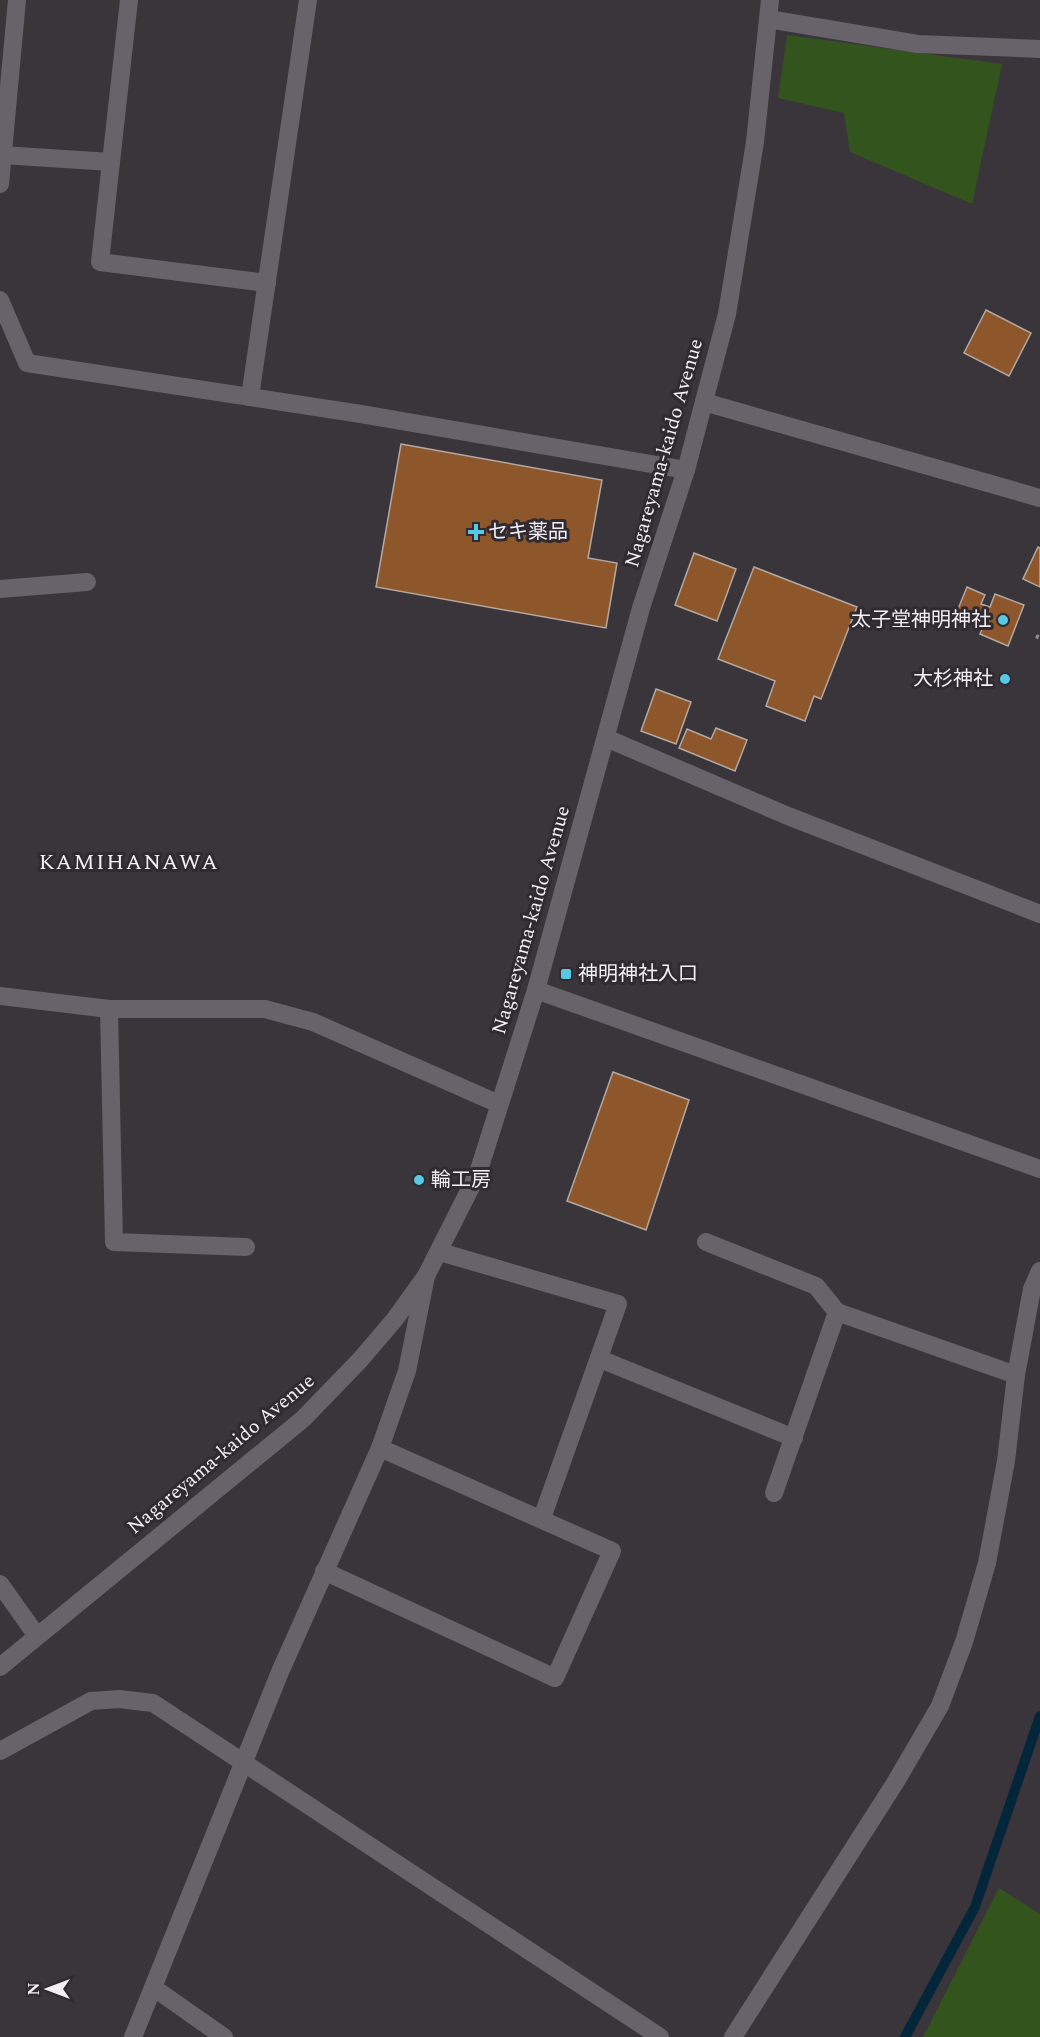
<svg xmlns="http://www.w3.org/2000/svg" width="1040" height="2037" font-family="Spectral,'Noto Sans JP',serif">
	<rect width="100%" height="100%" fill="#3a343b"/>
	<g fill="#34541e">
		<polygon points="787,35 1002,64 972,204 850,152 844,113 778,98"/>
		<polygon points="999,1888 1040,1914 1040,2037 923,2037"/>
	</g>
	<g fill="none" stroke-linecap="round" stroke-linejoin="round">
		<polyline stroke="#04263b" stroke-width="10" points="905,2037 975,1907 1040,1716"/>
	</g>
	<g fill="#8d572b" stroke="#b2a9a2" stroke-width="1.5">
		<polygon points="986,310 1031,333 1009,376 964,353"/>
		<polygon points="401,444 602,480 588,558 617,563 606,628 376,587"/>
		<polygon points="1038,547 1040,548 1040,587 1023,579"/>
		<polygon points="694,553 736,569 717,621 675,605"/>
		<polygon points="754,567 857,607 821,699 814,696 805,721 766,706 775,681 718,659"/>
		<polygon points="967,587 985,595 981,604 990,607 995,594 1024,605 1008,646 980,634 986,620 976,616 974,622 956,614"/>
		<polygon points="656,689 691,702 676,744 641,731"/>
		<polygon points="716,728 747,740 735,771 679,748 687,729 711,739"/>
		<polygon points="613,1072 689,1100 646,1230 567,1201"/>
	</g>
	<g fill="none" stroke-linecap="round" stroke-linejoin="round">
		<polyline stroke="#928c93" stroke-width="4" stroke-dasharray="3 3" stroke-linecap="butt" points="1036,636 1040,638"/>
		<g stroke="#68626a" stroke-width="18">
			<polyline points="2,155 111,162 129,0"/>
			<polyline points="111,162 100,262 267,283"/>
			<polyline points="0,184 17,0"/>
			<polyline points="250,397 308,0"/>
			<polyline points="0,589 87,582"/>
			<polyline points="109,1009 114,1242 246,1247"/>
			<polyline points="0,1751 91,1701 119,1699 153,1703 660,2037"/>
			<polyline points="154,1988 224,2037"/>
		</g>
		<g stroke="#68626a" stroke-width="18">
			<polyline points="768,19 918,44 1040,49"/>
			<polyline points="0,300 27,363 361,414 686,470"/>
			<polyline points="704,402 1040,498"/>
			<polyline points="606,738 788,816 1040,914"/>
			<polyline points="536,990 1040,1169"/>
			<polyline points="0,996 109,1009 265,1009 313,1022 499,1104"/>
			<polyline points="706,1242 816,1286 837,1312 1016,1375"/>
			<polyline points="440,1252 618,1304 542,1518"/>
			<polyline points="600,1359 794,1438"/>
			<polyline points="774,1493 837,1312"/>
			<polyline points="324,1571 555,1678 612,1551 380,1448"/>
			<polyline points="133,2037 280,1672 380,1448 407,1371 426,1276"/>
			<polyline points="733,2037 895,1783 940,1706 964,1642 987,1563 1006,1461 1016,1375 1032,1289 1040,1271"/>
		</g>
		<g stroke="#68626a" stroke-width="18">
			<polyline points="0,1584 37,1636"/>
			<polyline points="0,1667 303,1419 360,1360 395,1319 426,1276 478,1173 536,990 641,608 686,470 727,314 755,142 770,0"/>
		</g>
	</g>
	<g fill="#58c9e3" stroke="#302a31" stroke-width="2">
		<path d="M473 523h6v6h6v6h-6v6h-6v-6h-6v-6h6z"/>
		<circle cx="1003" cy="620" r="6"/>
		<circle cx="1005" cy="679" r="6"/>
		<rect x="560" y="968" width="12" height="12" rx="3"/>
		<circle cx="419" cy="1180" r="6"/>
	</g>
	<g text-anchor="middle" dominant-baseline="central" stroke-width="6" stroke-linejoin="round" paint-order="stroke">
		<g font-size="20" fill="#f3eff4" stroke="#302a31">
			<text transform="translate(664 453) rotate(-74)">Nagareyama-kaido Avenue</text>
			<text transform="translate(531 920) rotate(-74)">Nagareyama-kaido Avenue</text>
			<text transform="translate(221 1454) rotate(-40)">Nagareyama-kaido Avenue</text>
		</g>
		<g font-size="20" fill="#f3eff4" stroke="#302a31" text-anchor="start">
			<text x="488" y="532">セキ薬品</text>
			<text x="991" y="620" text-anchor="end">太子堂神明神社</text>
			<text x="993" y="679" text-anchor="end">大杉神社</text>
			<text x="578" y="974">神明神社入口</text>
			<text x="431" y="1180">輪工房</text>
		</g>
		<g font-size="22" letter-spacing="1.5" fill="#f3eff4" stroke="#302a31">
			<text x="129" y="862">KAMIHANAWA</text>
		</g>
	</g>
	<g transform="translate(48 1989) rotate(270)" stroke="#302a31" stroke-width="4.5" paint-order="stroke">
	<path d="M0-4.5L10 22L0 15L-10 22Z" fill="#f3eff4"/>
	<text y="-9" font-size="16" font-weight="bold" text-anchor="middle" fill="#f3eff4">N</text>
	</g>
</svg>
